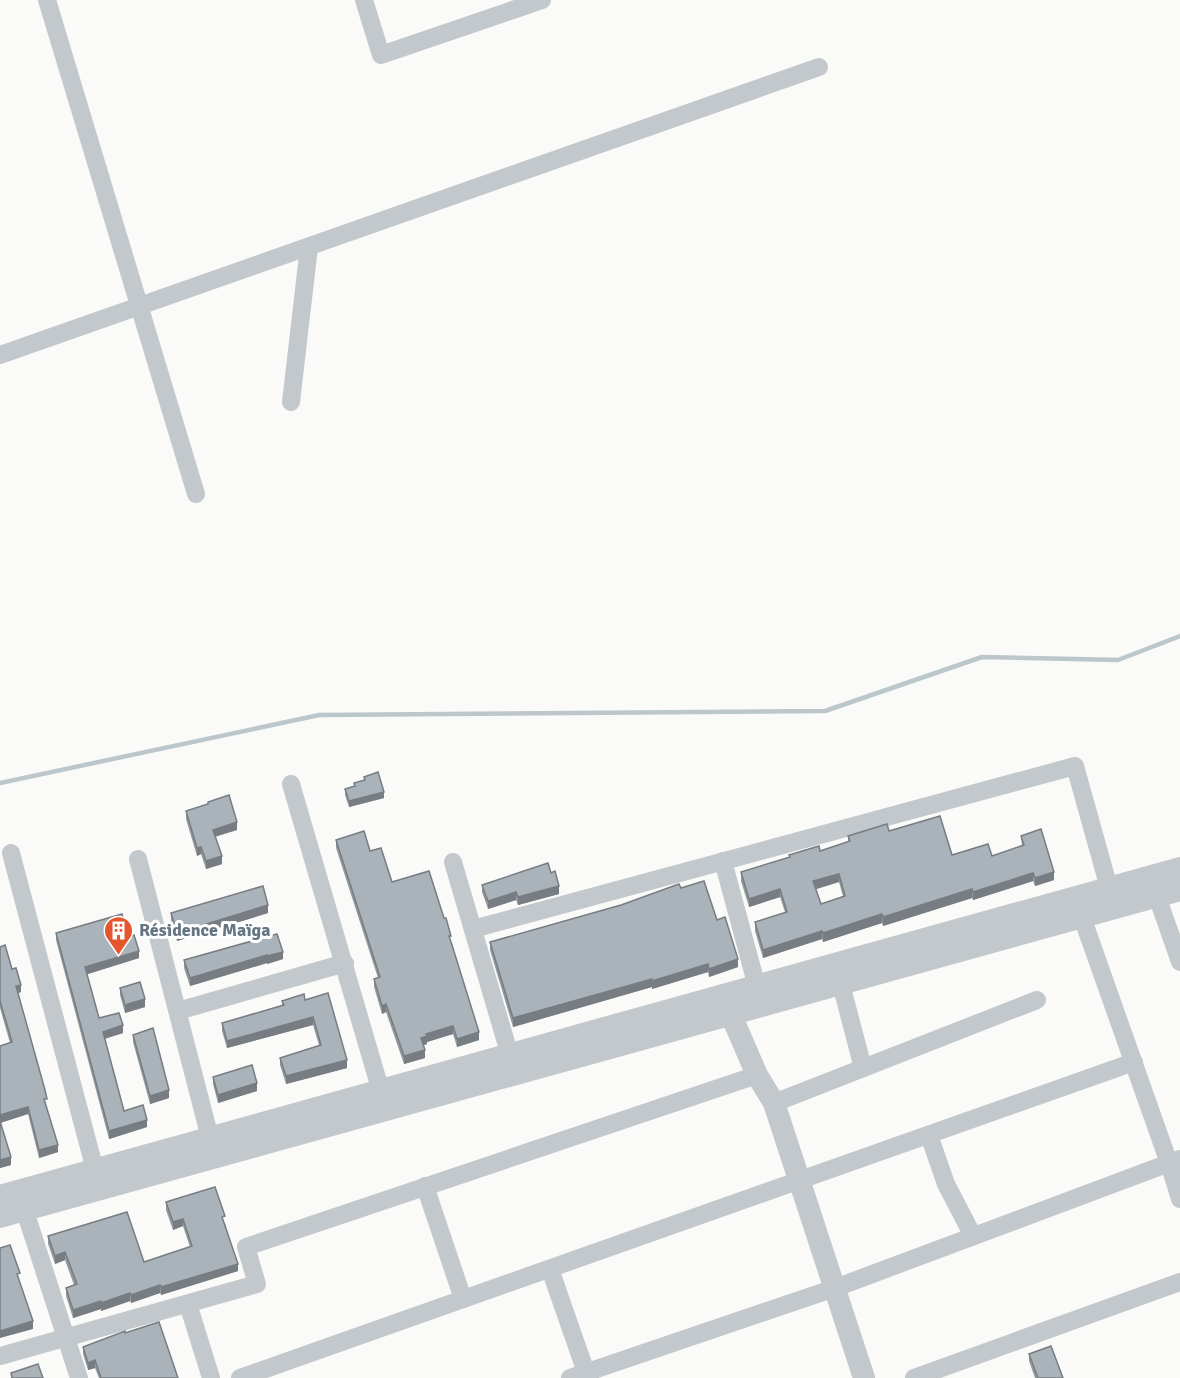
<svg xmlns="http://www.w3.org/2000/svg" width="1180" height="1378" font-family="Signika,sans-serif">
	<rect width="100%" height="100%" fill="#fafaf8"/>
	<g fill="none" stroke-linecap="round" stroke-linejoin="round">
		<polyline stroke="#bbc7cb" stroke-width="4.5" points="0,783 319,715 825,711 982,657 1118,660 1180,636"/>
		<g stroke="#c3c8cc" stroke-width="18">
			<polyline points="47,0 196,494"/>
			<polyline points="364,0 381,55 542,0"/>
			<polyline points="0,355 819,67"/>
			<polyline points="291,402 309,247"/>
			<polyline points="291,784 384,1102"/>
			<polyline points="11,853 95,1170"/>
			<polyline points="138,859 210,1138"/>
			<polyline points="723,861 760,998"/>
			<polyline points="453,862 510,1056"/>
			<polyline points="1157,896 1180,962"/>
			<polyline points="1082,917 1169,1163 1180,1199"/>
			<polyline points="473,929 1075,766 1109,888"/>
			<polyline points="841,984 863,1068"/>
			<polyline points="178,1011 345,963"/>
			<polyline points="774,1103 1037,1000"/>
			<polyline points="929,1135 946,1184 973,1236"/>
			<polyline points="425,1186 463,1299"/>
			<polyline points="25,1211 79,1378"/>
			<polyline points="550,1269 588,1378"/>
			<polyline points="188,1304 211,1378"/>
			<polyline points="0,1356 257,1284 246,1247 757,1075"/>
			<polyline points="240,1378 1134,1062"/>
			<polyline points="570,1378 835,1288 1180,1159"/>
			<polyline points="914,1378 1180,1282"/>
		</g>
		<g stroke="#c3c8cc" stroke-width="22">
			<polyline points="731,1015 757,1075 774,1103 864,1378"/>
			<polyline points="0,1196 1180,868"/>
			<polyline points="0,1217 1180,890"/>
		</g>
	</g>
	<g fill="#929a9f" fill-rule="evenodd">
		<polygon points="364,777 384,798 349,807 345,795 345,789 354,786 354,783 364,780"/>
		<polygon points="208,802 237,830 215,837 222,864 206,869 201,854 197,856 186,819 186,811 208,804"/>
		<path d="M 889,831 L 952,855 L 992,856 L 1022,846 L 1021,836 L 1054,880 L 1035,886 L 1033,881 L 973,900 L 972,898 L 883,926 L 882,923 L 823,942 L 822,939 L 763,958 L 755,931 L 755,922 L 785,912 L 780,897 L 749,907 L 741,881 L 741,872 L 789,857 L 789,855 L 820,851 L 848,842 L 848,836 ZM 839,882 L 843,896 L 821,904 L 816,889 Z"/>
		<polygon points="336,840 370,851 392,882 451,943 479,1040 457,1047 453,1034 427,1042 427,1044 424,1045 425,1058 404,1064 386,1012 382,1014 374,987 374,979 378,978 336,848"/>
		<polygon points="551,873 559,894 518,905 516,900 488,909 482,892 482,885"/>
		<polygon points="681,888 717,920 738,967 709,977 708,972 652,989 652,987 513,1027 490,950 490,942"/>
		<polygon points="171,913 268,913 177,941 171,920"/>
		<polygon points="56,933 129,937 139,958 87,974 99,1018 123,1033 105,1039 124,1111 147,1127 109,1139 56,940"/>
		<polygon points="277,934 283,959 267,964 267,963 190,986 184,968 184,960"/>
		<polygon points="0,947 12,969 21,992 17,993 58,1152 39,1158 28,1114 0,1123 11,1165 0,1168 0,1046 10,1043 0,1008"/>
		<polygon points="120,988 145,1007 125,1013 120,995"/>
		<polygon points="305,1000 347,1068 286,1084 280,1065 280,1058 319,1045 313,1025 227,1048 222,1031 222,1023 282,1005 282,1001"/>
		<polygon points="133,1035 169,1098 150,1104 133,1042"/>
		<polygon points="213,1077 257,1091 218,1103 213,1084"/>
		<polygon points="166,1202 225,1223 238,1271 161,1295 160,1293 131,1303 130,1301 101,1311 101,1309 73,1318 66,1296 66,1288 74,1285 65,1260 55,1264 48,1244 48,1236 144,1262 190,1247 183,1226 173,1230 166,1210"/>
		<polygon points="125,1333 178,1378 99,1378 95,1368 88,1370 83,1354 83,1347"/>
		<polygon points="1029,1354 1063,1378 1035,1378 1029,1361"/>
	</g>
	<g fill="#777d82">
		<polygon points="384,792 384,798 349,807 349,801"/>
		<polygon points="237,822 237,830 213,837 213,830"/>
		<polygon points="201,847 201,854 197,856 197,848"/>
		<polygon points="222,856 222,864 206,869 206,861"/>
		<polygon points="1054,872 1054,880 1035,886 1035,878"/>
		<polygon points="1033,873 1033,881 973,900 973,892"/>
		<polygon points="839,874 839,882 813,890 813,881"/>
		<polygon points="559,886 559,894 518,905 518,897"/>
		<polygon points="780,889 780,897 749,907 749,899"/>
		<polygon points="972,889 972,898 883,926 883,917"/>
		<polygon points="516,892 516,900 488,909 488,901"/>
		<polygon points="268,905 268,913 177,941 177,933"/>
		<polygon points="882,914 882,923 823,942 823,933"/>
		<polygon points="822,931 822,939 763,958 763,950"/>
		<polygon points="139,951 139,958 85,975 85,967"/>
		<polygon points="283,952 283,959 267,964 267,956"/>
		<polygon points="267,955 267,963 190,986 190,978"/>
		<polygon points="738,959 738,967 709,977 709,969"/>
		<polygon points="708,964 708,972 652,989 652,981"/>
		<polygon points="652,979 652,987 513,1027 513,1018"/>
		<polygon points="21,985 21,992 16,994 16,986"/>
		<polygon points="145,999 145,1007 125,1013 125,1005"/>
		<polygon points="386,1004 386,1012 382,1014 382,1006"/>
		<polygon points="313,1017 313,1025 227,1048 227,1041"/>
		<polygon points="123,1025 123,1033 103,1039 103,1032"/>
		<polygon points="453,1026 453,1034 427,1042 427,1044 421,1046 421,1038 426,1034"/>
		<polygon points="479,1032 479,1040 457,1047 457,1039"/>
		<polygon points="425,1050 425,1058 404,1064 404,1056"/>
		<polygon points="347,1060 347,1068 286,1084 286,1076"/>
		<polygon points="257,1083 257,1091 218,1103 218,1095"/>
		<polygon points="169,1090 169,1098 150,1104 150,1096"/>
		<polygon points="28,1107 28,1114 0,1123 0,1115"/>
		<polygon points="147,1120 147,1127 109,1139 109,1131"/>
		<polygon points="58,1145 58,1152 39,1158 39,1150"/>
		<polygon points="11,1157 11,1165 0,1168 0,1160"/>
		<polygon points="183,1219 183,1226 173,1230 173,1222"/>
		<polygon points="65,1252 65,1260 55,1264 55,1256"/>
		<polygon points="238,1264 238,1271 161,1295 161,1287"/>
		<polygon points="160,1285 160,1293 131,1303 131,1295"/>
		<polygon points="130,1293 130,1301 101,1311 101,1303"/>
		<polygon points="101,1301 101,1309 73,1318 73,1310"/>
		<polygon points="33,1321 33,1329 0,1338 0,1331"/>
		<polygon points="95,1360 95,1368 88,1370 88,1363"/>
	</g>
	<g fill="#aab3b9" stroke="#777d82" stroke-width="1.5" fill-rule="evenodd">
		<polygon points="378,772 384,792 349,801 345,789 355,786 354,783 365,780 364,777"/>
		<polygon points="229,795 237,822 213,830 222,856 206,861 201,847 197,848 186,811 208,804 208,802"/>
		<path d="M 940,816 L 952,855 L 988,844 L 992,856 L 1024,845 L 1021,836 L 1041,829 L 1054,872 L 1035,878 L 1033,873 L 973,892 L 972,889 L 883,917 L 882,914 L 823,933 L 822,931 L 763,950 L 755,922 L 787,912 L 780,889 L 749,899 L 741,872 L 790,857 L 789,855 L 819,846 L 820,851 L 850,841 L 848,836 L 887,824 L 889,831 ZM 839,874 L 845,896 L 821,904 L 813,881 Z"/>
		<polygon points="364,831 370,851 381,848 392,882 429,871 444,918 446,918 451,936 449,936 452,945 479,1032 457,1039 453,1026 426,1034 427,1036 421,1038 425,1050 404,1056 386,1004 382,1006 374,979 380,977 336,840"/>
		<polygon points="548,863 551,873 555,871 559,886 518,897 516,892 488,901 482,885"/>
		<polygon points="704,881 717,920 725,917 738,959 709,969 708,964 652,981 652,979 513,1018 490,942 621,905 679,884 681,888"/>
		<polygon points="263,886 268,905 177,933 171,913"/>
		<polygon points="122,914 129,937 134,935 139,951 85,967 99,1018 119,1013 123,1025 103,1032 124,1111 143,1105 147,1120 109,1131 56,933"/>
		<polygon points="277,934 283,952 267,956 267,955 190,978 184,960"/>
		<polygon points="5,945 12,969 16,968 21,985 16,986 45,1090 47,1099 44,1099 58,1145 39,1150 28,1107 0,1115 0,1046 12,1042 0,1001 0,947"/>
		<polygon points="140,982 145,999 125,1005 120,988"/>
		<polygon points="328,993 347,1060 286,1076 280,1058 321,1045 313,1017 227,1041 222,1023 284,1005 282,1001 304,994 305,1000"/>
		<polygon points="153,1028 169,1090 150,1096 133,1035"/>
		<polygon points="252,1065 257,1083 218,1095 213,1077"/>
		<polygon points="0,1121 11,1157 0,1160"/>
		<polygon points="215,1187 225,1216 222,1217 238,1264 161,1287 160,1285 131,1295 130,1293 101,1303 101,1301 73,1310 66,1288 77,1284 65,1252 55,1256 48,1236 127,1212 144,1262 192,1246 183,1219 173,1222 166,1202"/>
		<polygon points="10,1245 20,1273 17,1274 33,1321 0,1331 0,1248"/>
		<polygon points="159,1322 178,1378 101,1378 95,1360 88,1363 83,1347 125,1331 125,1333"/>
		<polygon points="1051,1346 1063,1378 1038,1378 1029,1354"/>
		<polygon points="38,1364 43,1378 12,1378 11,1373"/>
	</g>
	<defs>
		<symbol id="building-pin" viewBox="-11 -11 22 30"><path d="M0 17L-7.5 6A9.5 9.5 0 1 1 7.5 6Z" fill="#e4572e" stroke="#fff"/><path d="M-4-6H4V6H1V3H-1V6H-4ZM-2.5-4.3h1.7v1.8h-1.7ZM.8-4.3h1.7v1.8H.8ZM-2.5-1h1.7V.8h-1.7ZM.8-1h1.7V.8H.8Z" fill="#fff"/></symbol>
	</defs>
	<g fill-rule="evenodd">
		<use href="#building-pin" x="102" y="914" width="33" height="45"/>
	</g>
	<g text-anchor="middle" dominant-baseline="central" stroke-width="6" stroke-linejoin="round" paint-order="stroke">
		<g font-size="18" font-weight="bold" fill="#657683" stroke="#fff" text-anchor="start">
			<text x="139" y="930">Résidence Maïga</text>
		</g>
	</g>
</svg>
